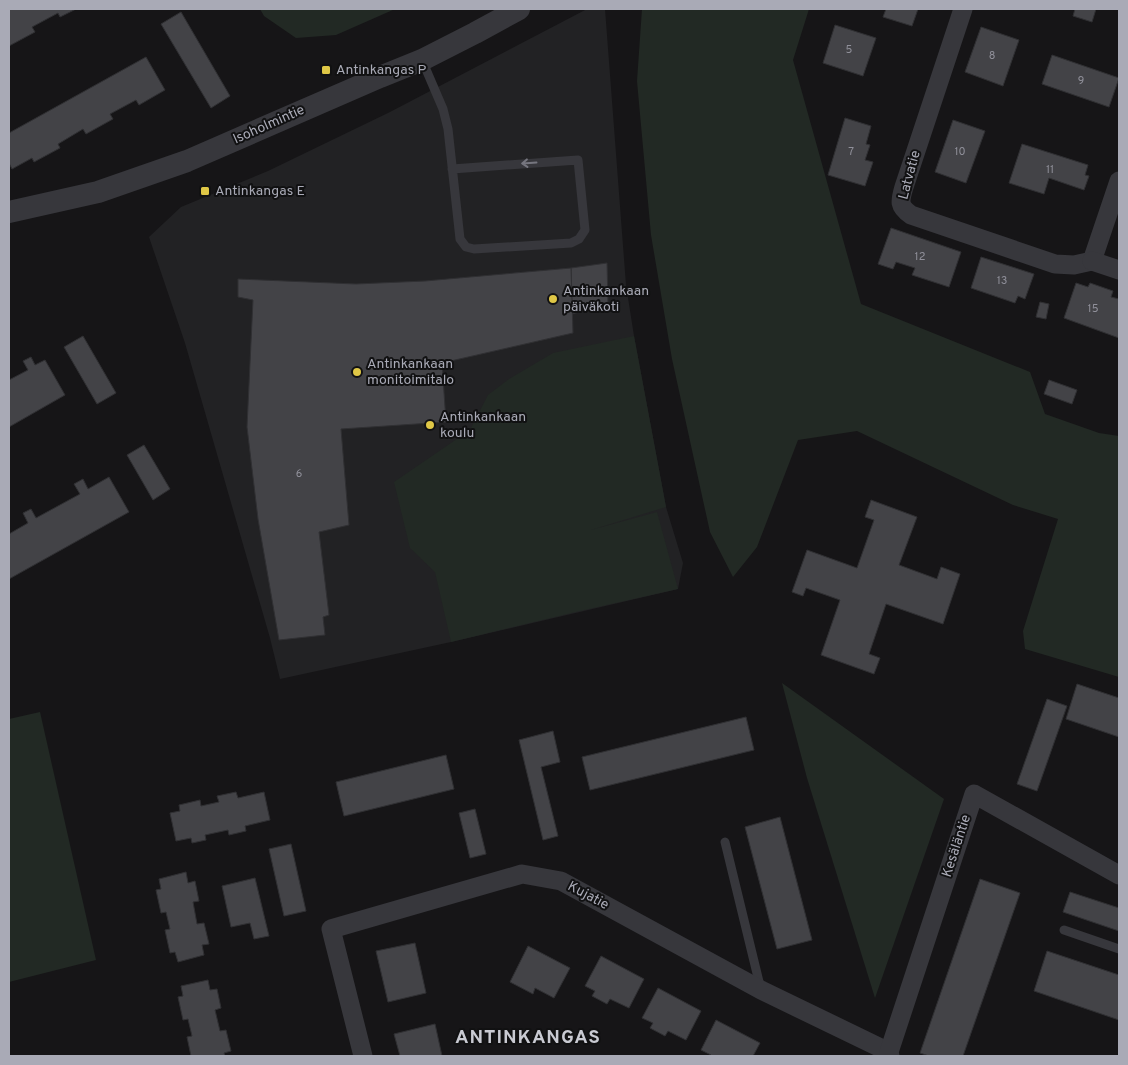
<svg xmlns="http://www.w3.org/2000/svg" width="1128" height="1065" font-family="Overpass,sans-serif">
	<rect width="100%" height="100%" fill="#161517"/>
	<polygon fill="#222224" points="587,9 605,9 626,285 634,336 666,507 683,563 678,589 451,642 280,679 270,638 185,343 149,237 181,207 268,171 390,112"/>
	<g fill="#222924">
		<polygon points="260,9 395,9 336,35 296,38 264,16"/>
		<polygon points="642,9 809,9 793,60 861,304 1030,372 1045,414 1099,433 1119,436 1119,677 1025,649 1023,631 1058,519 1013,505 857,431 798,440 757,547 733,577 710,532 672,359 651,235 637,81"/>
		<polygon points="634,336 666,507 591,530 657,512 678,589 580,611 451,642 435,572 410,548 394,482 470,430 488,395 509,379 553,353"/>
		<polygon points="782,683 944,799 875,998 807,778"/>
		<polygon points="40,712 96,960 9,982 9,719"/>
	</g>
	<g fill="#434347" stroke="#303033">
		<polygon points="9,9 76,9 60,17 58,13 32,27 35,32 9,46"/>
		<polygon points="886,9 918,9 912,26 883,17"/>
		<polygon points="1075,9 1096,9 1092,22 1073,16"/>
		<polygon points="181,12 230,96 211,108 161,24"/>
		<polygon points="835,25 876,38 863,76 823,63"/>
		<polygon points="981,27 1019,40 1003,86 965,72"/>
		<polygon points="1052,55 1119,78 1109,107 1042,84"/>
		<polygon points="146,57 165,90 139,105 136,100 110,114 113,119 86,134 83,129 58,144 60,148 34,162 32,158 12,169 9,163 9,133"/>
		<polygon points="845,118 871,126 866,144 870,145 865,160 873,162 865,186 828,175"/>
		<polygon points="953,120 985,131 966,183 935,172"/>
		<polygon points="1022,144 1088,165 1085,175 1089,176 1084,190 1049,178 1044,194 1009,183"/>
		<polygon points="891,228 961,252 949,287 912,275 915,268 896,262 893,269 878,264"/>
		<polygon points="981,257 1034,274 1025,299 1018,296 1015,303 971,288"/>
		<polygon points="607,263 608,304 572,314 571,268"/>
		<polygon points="571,268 573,333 442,363 446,422 341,429 349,525 319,532 329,615 323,617 325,635 279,640 258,519 247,427 253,300 238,297 238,279 356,284 425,281"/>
		<polygon points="1076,283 1088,287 1090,283 1113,291 1111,297 1119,299 1119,338 1064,318"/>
		<polygon points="1040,302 1049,304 1046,319 1036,317"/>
		<polygon points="83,336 116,393 97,404 64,347"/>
		<polygon points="31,357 35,365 45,360 65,395 9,427 9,380 28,370 23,361"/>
		<polygon points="1049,380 1077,390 1072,404 1044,394"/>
		<polygon points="144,445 170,489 153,500 127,455"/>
		<polygon points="109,477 129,512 9,579 9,534 28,523 23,513 31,509 36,518 80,494 74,484 83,479 88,489"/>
		<polygon points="871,500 917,517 899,565 937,579 941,567 960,574 943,624 886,604 869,654 880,658 874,674 821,655 840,600 806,588 803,596 792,592 807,550 857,568 874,520 865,517"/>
		<polygon points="1077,684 1119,698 1119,737 1066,719"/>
		<polygon points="1047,699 1067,706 1037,791 1017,784"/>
		<polygon points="746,717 754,750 590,790 582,757"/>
		<polygon points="553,731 560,762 541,767 558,836 543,840 519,740"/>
		<polygon points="446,755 454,789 344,816 336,782"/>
		<polygon points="236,792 238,798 264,792 270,820 245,826 246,831 229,835 228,830 205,835 206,840 192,843 191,838 176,841 170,813 180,811 179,805 200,800 201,806 219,802 217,796"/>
		<polygon points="475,809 486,854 470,858 459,813"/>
		<polygon points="780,817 812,940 777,949 745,827"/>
		<polygon points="291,844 306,911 284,916 269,849"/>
		<polygon points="186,872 188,883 195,881 199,901 193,902 197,924 204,923 209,944 202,945 204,955 178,962 175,952 170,953 165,930 170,929 166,912 161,913 156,890 161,889 159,879"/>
		<polygon points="255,878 269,936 254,939 250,923 231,927 222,886"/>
		<polygon points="980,879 1020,893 963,1056 929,1056 920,1053"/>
		<polygon points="1070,892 1119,908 1119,931 1063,912"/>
		<polygon points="415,943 426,993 388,1002 376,951"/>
		<polygon points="528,946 570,968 554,998 535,988 533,994 510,982"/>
		<polygon points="1047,951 1119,975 1119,1020 1034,991"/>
		<polygon points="601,956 644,979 629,1008 610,999 607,1004 592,996 595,991 585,986"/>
		<polygon points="208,980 210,990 217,989 221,1008 215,1010 220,1031 226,1030 231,1051 224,1053 225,1056 191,1056 187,1037 192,1036 188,1019 183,1020 178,997 183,996 181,986"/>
		<polygon points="658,988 701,1011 686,1040 668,1031 665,1036 650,1028 653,1023 642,1018"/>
		<polygon points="716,1020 760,1043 753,1056 710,1056 711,1055 701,1050"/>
		<polygon points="435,1024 442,1056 400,1056 394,1034"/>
	</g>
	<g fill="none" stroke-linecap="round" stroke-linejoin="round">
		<g stroke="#37373c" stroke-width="9">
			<polyline points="422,60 443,109 448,129 460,239 466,247 474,249 571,243 579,239 585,230 578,160 452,169"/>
			<polyline points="725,842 761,990"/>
			<polyline points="1064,930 1119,949"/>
		</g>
		<g stroke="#37373c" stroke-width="19">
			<path d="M 963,9 L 904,187 C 900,201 898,206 911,215 L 1055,264 L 1074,265 L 1092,261"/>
			<polyline points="1092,261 1119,181"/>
			<polyline points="1092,261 1119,270"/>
			<polyline points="363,1056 331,929 522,874 561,881 761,990 889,1052"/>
			<polyline points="890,1056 889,1052 974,794 1119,875"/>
		</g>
		<polyline stroke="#37373c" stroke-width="22" points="9,212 98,192 187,161 380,77 422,60 475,33 519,9"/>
	</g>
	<defs><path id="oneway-shaft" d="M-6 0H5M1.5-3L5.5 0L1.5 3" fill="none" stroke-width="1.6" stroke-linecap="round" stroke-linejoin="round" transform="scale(1.25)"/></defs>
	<use stroke="#76767f" href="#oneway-shaft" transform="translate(529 163) rotate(176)"/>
	<g fill="#dfc746" stroke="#111112" stroke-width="2">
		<rect x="321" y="65" width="10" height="10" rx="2.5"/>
		<rect x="200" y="186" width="10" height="10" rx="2.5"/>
		<circle cx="553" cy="299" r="5"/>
		<circle cx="357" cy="372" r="5"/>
		<circle cx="430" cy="425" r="5"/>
	</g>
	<g text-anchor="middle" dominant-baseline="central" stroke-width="4" stroke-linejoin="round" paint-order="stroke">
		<g font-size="11" fill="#90909a">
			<text x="849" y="50">5</text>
			<text x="992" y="56">8</text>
			<text x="1081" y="81">9</text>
			<text x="851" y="152">7</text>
			<text x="960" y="152">10</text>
			<text x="1050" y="170">11</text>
			<text x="920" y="257">12</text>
			<text x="1002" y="281">13</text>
			<text x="1093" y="309">15</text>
			<text x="299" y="474">6</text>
		</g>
		<g font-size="14" fill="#a9aab6" stroke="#111112" text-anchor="start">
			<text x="336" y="70">Antinkangas P</text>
			<text x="215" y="191">Antinkangas E</text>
			<text x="563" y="291">Antinkankaan<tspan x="563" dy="16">päiväkoti</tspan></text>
			<text x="367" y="364">Antinkankaan<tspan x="367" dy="16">monitoimitalo</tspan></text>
			<text x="440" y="417">Antinkankaan<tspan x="440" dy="16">koulu</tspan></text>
		</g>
		<g font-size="14" fill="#a9aab6" stroke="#111112">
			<text transform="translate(269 125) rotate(-24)">Isoholmintie</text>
			<text transform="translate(910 175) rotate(-75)">Latvatie</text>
			<text transform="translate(957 846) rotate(-72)">Kesäläntie</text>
			<text transform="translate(588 896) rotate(28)">Kujatie</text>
		</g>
		<g font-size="19" font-weight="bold" letter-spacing="1" fill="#c9cad2" stroke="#111112">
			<text x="528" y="1038">ANTINKANGAS</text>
		</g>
	</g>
	<rect width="1128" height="1065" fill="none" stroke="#a9aab6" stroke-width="20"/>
</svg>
